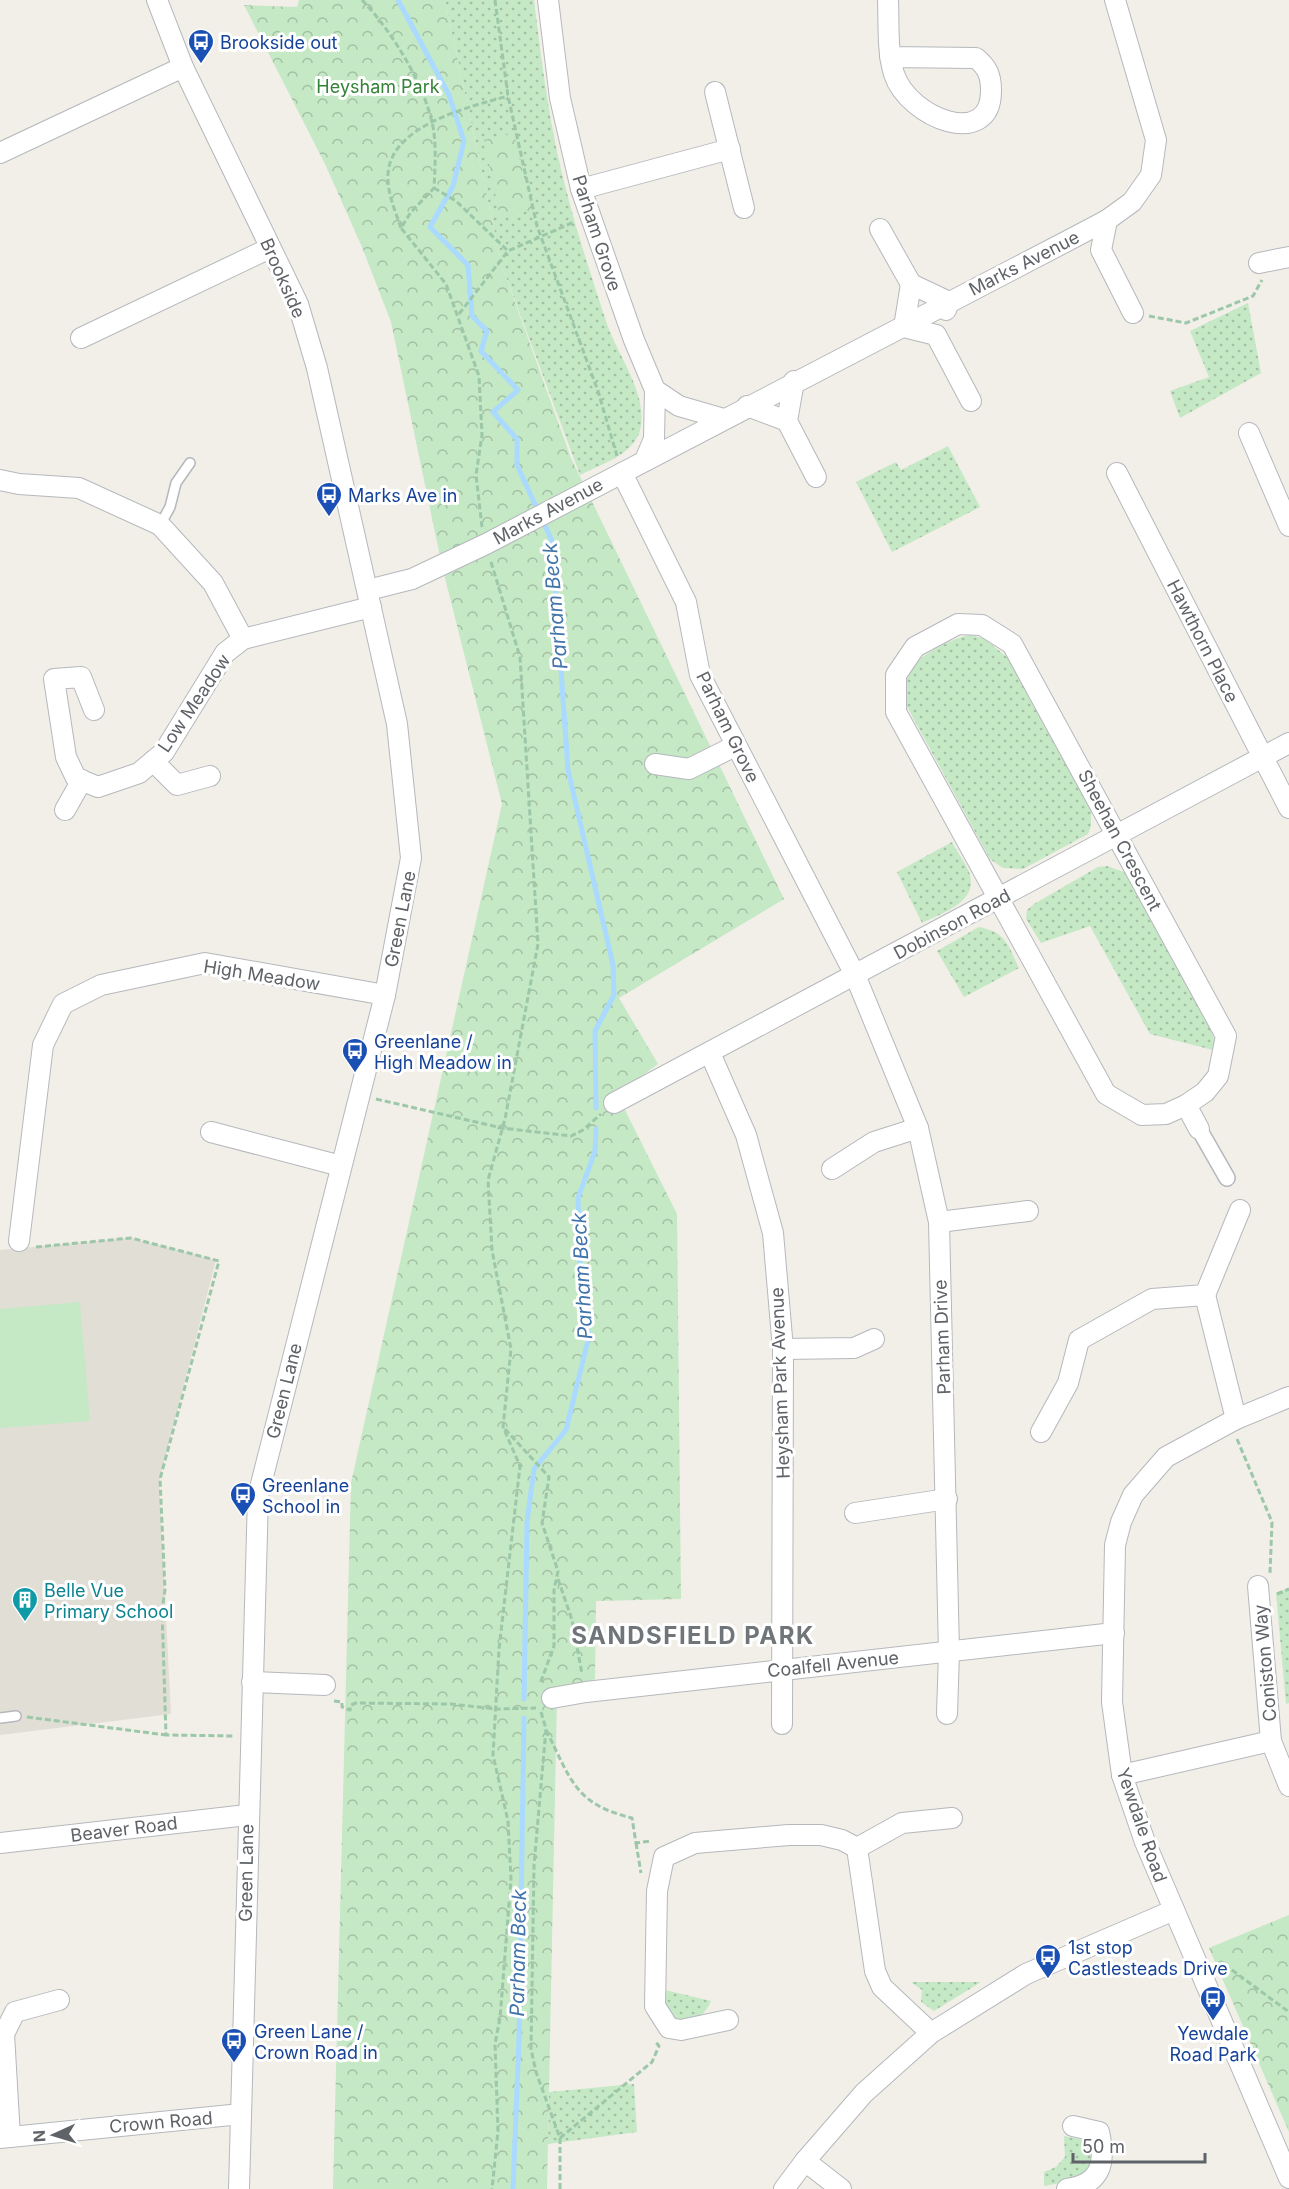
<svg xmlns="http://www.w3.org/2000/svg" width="1289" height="2189" font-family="Inter,sans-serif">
	<defs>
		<pattern id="grass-dots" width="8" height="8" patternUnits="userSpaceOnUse" patternTransform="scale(1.5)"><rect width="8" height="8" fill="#c5e8c5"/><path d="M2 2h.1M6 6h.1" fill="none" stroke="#a3c0a4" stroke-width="1.8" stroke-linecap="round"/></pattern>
		<pattern id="park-crowns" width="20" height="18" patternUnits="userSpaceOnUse" patternTransform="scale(1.5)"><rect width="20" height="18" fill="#c5e8c5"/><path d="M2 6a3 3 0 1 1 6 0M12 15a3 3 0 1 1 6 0" fill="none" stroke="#a3c0a4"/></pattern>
	</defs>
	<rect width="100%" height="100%" fill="#f1efe8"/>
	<polygon fill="#e1ded6" points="131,1238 216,1260 159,1482 171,1714 0,1735 0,1250"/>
	<g fill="url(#grass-dots)">
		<path d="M 445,0 L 534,0 C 542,65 550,130 567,193 C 578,237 593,281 607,324 C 618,356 646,391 641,426 C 637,454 601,464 580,475 L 502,266 Z"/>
		<polygon points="1248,303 1261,373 1180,418 1170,391 1209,377 1190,331"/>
		<polygon points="948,446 980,507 892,552 856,482 896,462 901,470"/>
		<path d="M 971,635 L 985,639 L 1009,659 L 1091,807 L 1091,826 L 1088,834 L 1023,869 L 1003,868 L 990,859 L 905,703 C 904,690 905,677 913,666 C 923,653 955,637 971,635 Z"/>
		<path d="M 952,842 C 957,852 965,862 969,872 C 980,902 942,913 922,923 L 897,872 Z"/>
		<polygon points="1107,866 1124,872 1210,1027 1214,1039 1213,1050 1150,1034 1090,926 1041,943 1026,919 1027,910 1034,904 1098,867"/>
		<path d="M 979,927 C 1006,932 1008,945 1019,968 L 964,997 L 937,951 Z"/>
		<polygon points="1289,1588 1289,1703 1286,1704 1276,1593"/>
		<polygon points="911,1982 981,1982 934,2011 921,2002 922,1990"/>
		<path d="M 665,1990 L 711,2001 C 704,2019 689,2023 671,2017 L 665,2004 Z"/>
		<polygon points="634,2084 637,2132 548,2144 549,2092"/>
		<polygon points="1064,2136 1080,2139 1095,2150 1095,2158 1082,2179 1044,2186 1044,2172 1056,2167 1065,2157"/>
	</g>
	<g fill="url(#park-crowns)">
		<polygon points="299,0 445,0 502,266 571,458 784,899 619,998 658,1064 617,1094 677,1214 681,1599 596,1601 595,1679 557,1696 547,2189 333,2189 351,1483 502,804 442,566 391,322 362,247 325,164 244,5 297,7"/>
		<polygon points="514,133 531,210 500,217 484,140"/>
		<polygon points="1289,1915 1289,2132 1209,1948"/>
	</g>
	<polygon fill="#c5e8c5" points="80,1302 90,1421 0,1428 0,1309"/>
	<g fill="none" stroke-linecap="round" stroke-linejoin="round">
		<g stroke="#aadaff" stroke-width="5">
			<polyline points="398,0 449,95 464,141 453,186 430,227 468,265 472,316 487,331 481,351 518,390 493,412 517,439 517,465 538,511"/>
			<polyline points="542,519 552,541 568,770 613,965 614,995 595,1031 596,1108"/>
			<polyline points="524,1699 527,1522 534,1469 566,1430 589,1336 581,1292 578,1198 595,1151 596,1129"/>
			<polyline points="513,2189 519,2039 524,1718"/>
		</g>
		<defs>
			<g id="service">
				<polyline points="160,525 170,507 176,483 190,463"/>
				<polyline points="0,1718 16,1716"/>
			</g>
			<polyline id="pedestrian" points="1199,1129 1227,1178"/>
			<g id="minor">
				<polyline points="157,0 183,67 298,304 317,368 397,724 411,858 385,995 258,1496 239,2189"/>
				<polyline points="548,0 560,98 581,189 634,340 655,390 654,439 645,460"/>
				<path d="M 888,0 C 889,24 887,51 894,74 C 909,119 992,150 991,90 C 991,75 987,67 976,58 L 890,57"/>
				<polyline points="715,92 744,208"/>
				<polyline points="0,153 183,67"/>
				<polyline points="581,189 730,149"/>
				<polyline points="1107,220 1101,250 1133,313"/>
				<polyline points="880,229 911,284 949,302 946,310"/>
				<polyline points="1259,263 1289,257"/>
				<polyline points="911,284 904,327 936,335 971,401"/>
				<polyline points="81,338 270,248"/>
				<polyline points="794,381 787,421 816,477"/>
				<polyline points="655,390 679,406 724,419"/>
				<polyline points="747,406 787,421"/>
				<polyline points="1249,433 1289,526"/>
				<polyline points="622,473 686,602 700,675 855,975 918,1128 939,1222 949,1652 947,1714"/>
				<polyline points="1117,473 1289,808"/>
				<polyline points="0,480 19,484 79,488 160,525 213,583 243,639"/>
				<polyline points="368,590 412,579 486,544 1071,239 1107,220 1132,202 1151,175 1156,140 1115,0"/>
				<polygon points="958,624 982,625 1012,644 1226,1036 1218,1076 1205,1092 1186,1105 1166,1114 1142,1115 1106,1094 896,712 896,675 915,647"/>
				<polyline points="94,710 81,677 54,679 66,757 76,778 98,787 139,773 164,752 225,653 243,639 371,607"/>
				<polyline points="153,761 177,785 210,776"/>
				<polyline points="655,764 689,769 735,746"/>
				<polyline points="65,810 82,780"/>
				<polyline points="710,1053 746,1135 773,1233 783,1349 782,1724"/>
				<polyline points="614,1103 1289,743"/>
				<polyline points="1186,1105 1199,1129"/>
				<polyline points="211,1132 341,1166"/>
				<polyline points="832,1169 874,1142 918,1128"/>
				<polyline points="939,1222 1028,1211"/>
				<polyline points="19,1241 43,1045 63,1004 101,985 205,963 385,995"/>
				<polyline points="1205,1295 1236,1419"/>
				<polyline points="783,1349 854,1348 874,1339"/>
				<polyline points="1289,1397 1236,1419 1166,1457 1133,1495 1121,1522 1115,1545 1112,1702 1122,1775 1145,1842 1289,2178"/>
				<polyline points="1041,1432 1068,1383 1079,1340 1152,1299 1205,1295 1240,1210"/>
				<polyline points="855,1513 947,1499"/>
				<polyline points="1258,1586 1271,1741 1289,1786"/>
				<polyline points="252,1682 325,1685"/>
				<polyline points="552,1698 586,1692 1114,1633"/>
				<polyline points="1122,1775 1271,1741"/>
				<polyline points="0,1843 247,1815"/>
				<polyline points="857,1848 902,1823 952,1818"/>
				<polyline points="728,2020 681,2030 669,2028 655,2006 657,1891 664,1857 695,1843 789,1835 821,1835 842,1840 857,1848 875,1971 882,1987 931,2033"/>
				<polyline points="10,2137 4,2034 15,2012 59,2000"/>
				<polyline points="0,2138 241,2114"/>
				<polyline points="805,2161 841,2189"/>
				<polyline points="784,2189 805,2161 864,2093 931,2033 1026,1974 1174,1910"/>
				<path d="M 1067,2189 C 1102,2184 1106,2162 1099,2132 L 1073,2126"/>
			</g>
		</defs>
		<use href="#service" stroke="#b5b8bc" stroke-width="12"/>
		<use href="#pedestrian" stroke="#b5b8bc" stroke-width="18"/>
		<use href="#minor" stroke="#b5b8bc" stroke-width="22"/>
		<g stroke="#9cc7a9" stroke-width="3" stroke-dasharray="6 3" stroke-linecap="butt">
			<path d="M 362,0 C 392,31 428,89 434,133 C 436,151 435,169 434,188 L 411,212 L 401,228 L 446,284 L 479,376 L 482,435 L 476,475 L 482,527"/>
			<polyline points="495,0 508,96 537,226 598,391 617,456"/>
			<polyline points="434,188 456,201 508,251 574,222"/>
			<path d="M 401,228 C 395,210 387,193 388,174 C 391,125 469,107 508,96"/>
			<polyline points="459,314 508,251"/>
			<polyline points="1149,316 1186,323 1253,296 1262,280"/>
			<polyline points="491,562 520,657 538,944 505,1119 488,1180 492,1250 511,1349 503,1427 520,1466 499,1649 493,1755 508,1821 511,1879 500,2018 495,2044 498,2131 492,2189"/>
			<polyline points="376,1099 502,1128 571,1136 583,1130 601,1114"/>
			<polyline points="36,1247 131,1238 219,1261 160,1479 165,1590 162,1610 166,1735 234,1736"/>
			<polyline points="505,1429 549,1477 542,1523 558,1571 554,1590 554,1646 540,1684"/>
			<polyline points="1237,1439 1272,1522 1270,1573"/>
			<polyline points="558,1579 572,1620 582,1674"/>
			<polyline points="1277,1594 1289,1589"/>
			<polyline points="334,1701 342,1702 342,1707 350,1710 351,1705 356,1703 451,1704 496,1709 536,1708"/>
			<polyline points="541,1712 546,1729 534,1865 531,2049 536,2072 560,2138 560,2189"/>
			<polyline points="27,1717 166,1735"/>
			<path d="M 546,1730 C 571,1779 574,1804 632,1818 L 636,1843 L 651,1841"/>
			<polyline points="636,1843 641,1873"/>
			<polyline points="1217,1964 1221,1962 1289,2012"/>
			<polyline points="560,2138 652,2062 659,2046 655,2041"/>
		</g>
		<use href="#service" stroke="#fff" stroke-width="9"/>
		<use href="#pedestrian" stroke="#fff" stroke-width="15"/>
		<use href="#minor" stroke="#fff" stroke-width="20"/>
	</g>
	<defs>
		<symbol id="bus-pin" viewBox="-11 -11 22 30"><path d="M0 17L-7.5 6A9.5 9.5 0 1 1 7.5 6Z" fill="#1a4fb4" stroke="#fff"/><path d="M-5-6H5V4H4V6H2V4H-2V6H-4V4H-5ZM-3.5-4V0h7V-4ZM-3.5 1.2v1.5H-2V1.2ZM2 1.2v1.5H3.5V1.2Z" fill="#fff"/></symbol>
		<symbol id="building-pin" viewBox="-11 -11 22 30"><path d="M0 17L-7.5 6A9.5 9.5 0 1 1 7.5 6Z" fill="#0f9aa8" stroke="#fff"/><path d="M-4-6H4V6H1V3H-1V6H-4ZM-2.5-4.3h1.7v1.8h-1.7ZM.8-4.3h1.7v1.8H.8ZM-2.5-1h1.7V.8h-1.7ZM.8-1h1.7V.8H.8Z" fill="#fff"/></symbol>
	</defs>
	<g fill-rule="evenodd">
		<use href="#bus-pin" x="186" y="27" width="30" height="40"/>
		<use href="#bus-pin" x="314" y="480" width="30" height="40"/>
		<use href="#bus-pin" x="340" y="1036" width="30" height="40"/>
		<use href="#bus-pin" x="228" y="1480" width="30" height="40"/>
		<use href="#building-pin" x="10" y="1585" width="30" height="40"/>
		<use href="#bus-pin" x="1033" y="1942" width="30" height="40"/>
		<use href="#bus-pin" x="1198" y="1984" width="30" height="40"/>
		<use href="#bus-pin" x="219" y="2026" width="30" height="40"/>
	</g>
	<g text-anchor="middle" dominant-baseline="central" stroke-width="6" stroke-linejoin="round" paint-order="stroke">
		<g font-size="18" fill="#164399" stroke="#fff" text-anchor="start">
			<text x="220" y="42">Brookside out</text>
			<text x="348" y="495">Marks Ave in</text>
			<text x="374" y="1041">Greenlane /<tspan x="374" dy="21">High Meadow in</tspan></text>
			<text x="262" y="1485">Greenlane<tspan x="262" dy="21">School in</tspan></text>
			<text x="1068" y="1947">1st stop<tspan x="1068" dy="21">Castlesteads Drive</tspan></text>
			<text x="254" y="2031">Green Lane /<tspan x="254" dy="21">Crown Road in</tspan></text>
			<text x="1213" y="2033" text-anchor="middle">Yewdale<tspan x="1213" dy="21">Road Park</tspan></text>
		</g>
		<g font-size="18" fill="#348238" stroke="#fff">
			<text x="378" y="86">Heysham Park</text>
		</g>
		<g font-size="18" fill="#5f6368" stroke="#fff">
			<text transform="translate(597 233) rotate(72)">Parham Grove</text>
			<text transform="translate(1024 263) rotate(-27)">Marks Avenue</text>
			<text transform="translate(283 278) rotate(66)">Brookside</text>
			<text transform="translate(548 511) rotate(-28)">Marks Avenue</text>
			<text transform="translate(1203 641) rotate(63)">Hawthorn Place</text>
			<text transform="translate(194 703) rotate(-56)">Low Meadow</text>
			<text transform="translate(728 727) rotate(64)">Parham Grove</text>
			<text transform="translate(1120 840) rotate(62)">Sheehan Crescent</text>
			<text transform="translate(400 919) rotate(-79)">Green Lane</text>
			<text transform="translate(952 924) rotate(-28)">Dobinson Road</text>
			<text transform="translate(262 975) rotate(9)">High Meadow</text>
			<text transform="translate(942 1337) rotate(-92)">Parham Drive</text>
			<text transform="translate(780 1383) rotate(-92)">Heysham Park Avenue</text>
			<text transform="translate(284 1391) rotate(-76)">Green Lane</text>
			<text transform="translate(1265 1663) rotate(-95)">Coniston Way</text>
			<text transform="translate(833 1664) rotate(-6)">Coalfell Avenue</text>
			<text transform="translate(1142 1825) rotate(71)">Yewdale Road</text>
			<text transform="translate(124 1829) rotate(-7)">Beaver Road</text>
			<text transform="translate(246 1873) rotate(-89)">Green Lane</text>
			<text transform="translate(161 2122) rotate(-5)">Crown Road</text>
		</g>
		<g font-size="18" fill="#0d838f" stroke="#fff" text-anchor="start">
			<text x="44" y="1590">Belle Vue<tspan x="44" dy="21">Primary School</tspan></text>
		</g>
		<g font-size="20" font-style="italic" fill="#4174aa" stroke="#fff">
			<text transform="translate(555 606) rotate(-95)">Parham Beck</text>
			<text transform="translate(582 1276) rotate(-93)">Parham Beck</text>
			<text transform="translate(518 1953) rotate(-89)">Parham Beck</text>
		</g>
		<g font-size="24" font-weight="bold" letter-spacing="1.5" fill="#70757a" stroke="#fff">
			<text x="693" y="1635">SANDSFIELD PARK</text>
		</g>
	</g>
	<g transform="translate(54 2135) rotate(266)" stroke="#ffffff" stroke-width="4.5" paint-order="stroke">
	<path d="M0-4.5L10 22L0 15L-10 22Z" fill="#5f6368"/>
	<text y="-9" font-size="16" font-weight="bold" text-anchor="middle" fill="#5f6368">N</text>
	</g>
	<path d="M1073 2153v9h132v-9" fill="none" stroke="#5f6368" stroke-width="3"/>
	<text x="1082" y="2153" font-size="18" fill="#5f6368" stroke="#ffffff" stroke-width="4.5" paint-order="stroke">50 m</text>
</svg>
